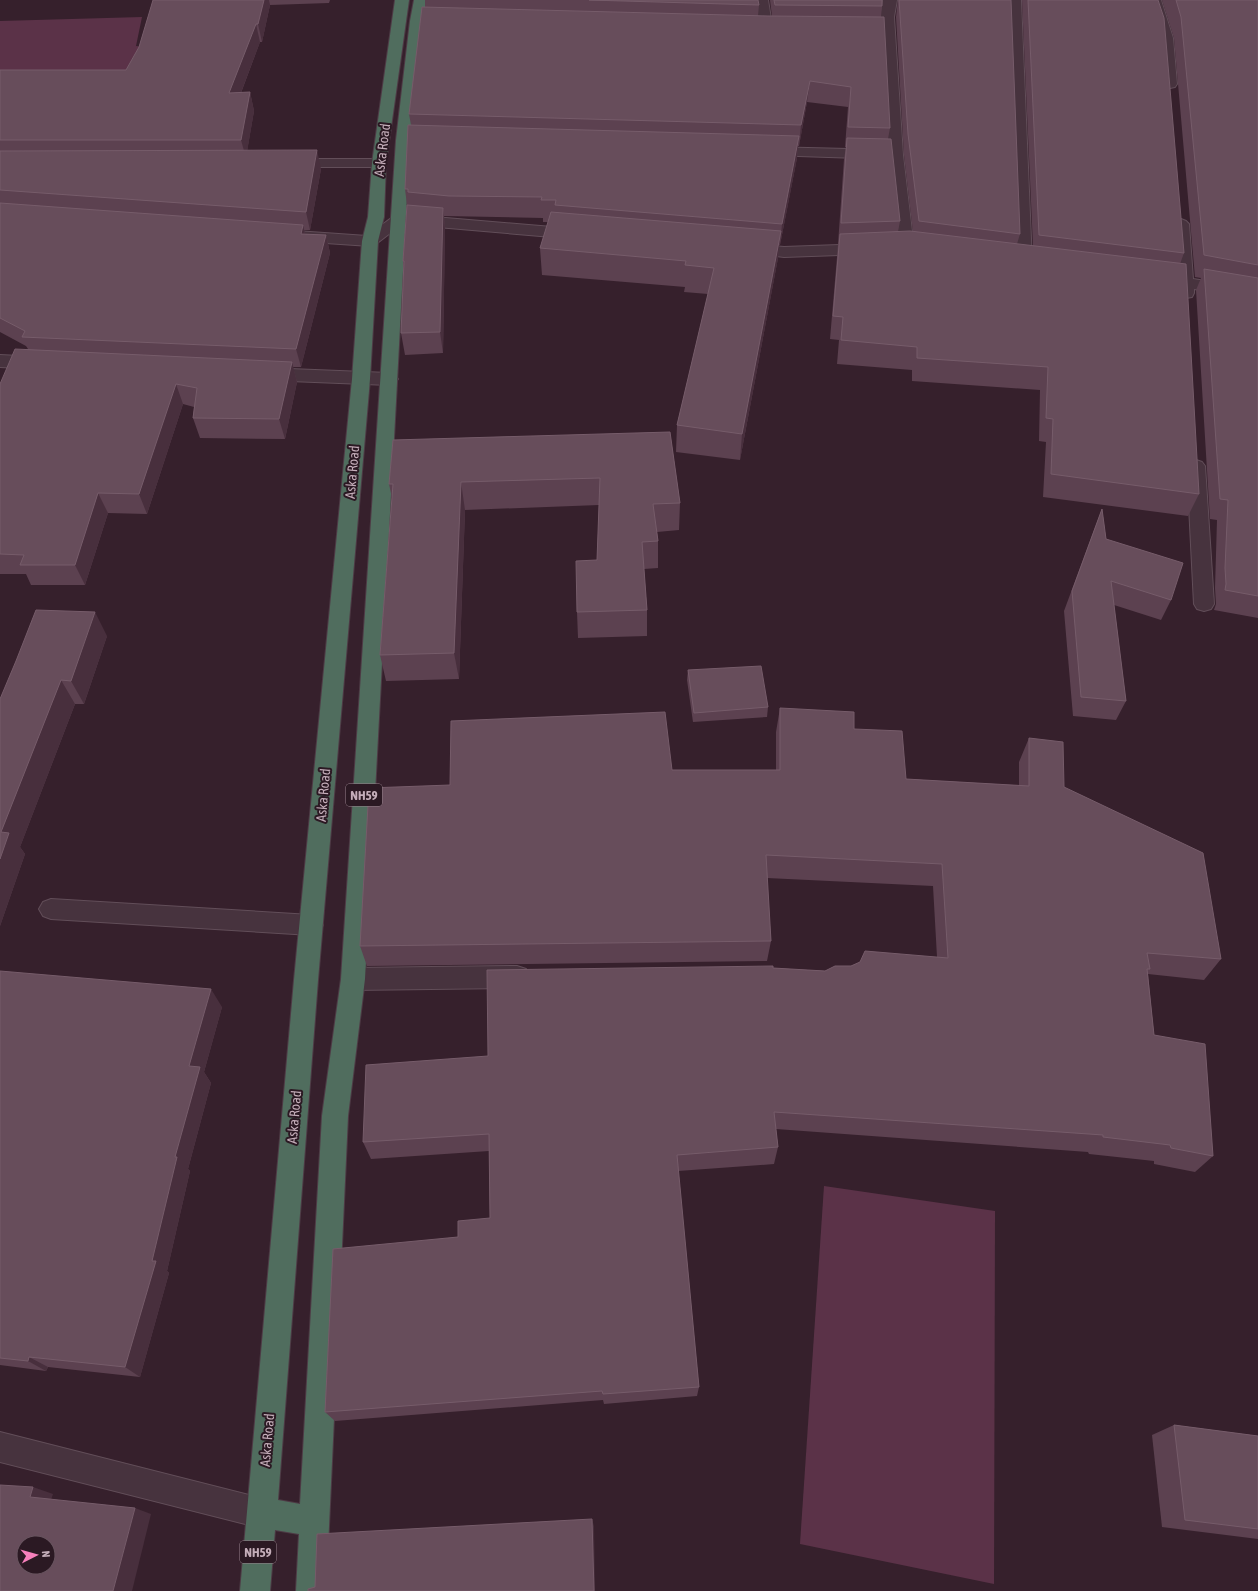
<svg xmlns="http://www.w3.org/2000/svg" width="1258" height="1591" font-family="'Asap Condensed',sans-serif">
	<rect width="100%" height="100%" fill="#36202c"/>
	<g fill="#5b3248">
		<polygon points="142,17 136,46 174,50 172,71 0,80 0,21"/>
		<polygon points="824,1186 995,1211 994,1584 800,1544"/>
	</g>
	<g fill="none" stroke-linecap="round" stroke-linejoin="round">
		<defs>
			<g id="street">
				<polygon points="754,0 768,0 773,31 771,34 761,34 759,31"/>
				<polygon points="883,0 897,0 894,17 903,155 914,248 912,251 906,253 900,251 898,248 889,159 768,155 763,154 761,151 763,148 768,147 888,150 880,17"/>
				<polygon points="1007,0 1021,0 1032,263 1030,266 1024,268 1018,266 1016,263"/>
				<polygon points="1147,0 1161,0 1173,38 1177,84 1175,87 1170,88 1165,87 1163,84 1159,38"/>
				<polygon points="289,159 379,159 384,160 386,163 384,166 379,167 289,167 284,166 282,163 284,160"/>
				<polygon points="399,214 576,229 582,231 584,234 582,237 576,239 402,224 376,244 370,246 296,241 290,239 288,236 290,233 296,231 367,236 394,216"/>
				<polygon points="1181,219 1186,221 1189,224 1193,279 1258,289 1258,299 1194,289 1194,293 1192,297 1186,298 1180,297 1178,293 1177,287 1151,282 1149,279 1151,276 1157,274 1177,277 1173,224 1176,221"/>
				<polygon points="749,244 784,247 867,244 873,246 875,249 873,252 867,254 784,257 743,252 741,249 743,246"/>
				<polygon points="0,355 39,357 45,359 48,363 45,367 39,369 0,367"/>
				<polygon points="265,368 389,373 395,375 398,379 395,383 389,385 265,380 259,378 256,374 259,370"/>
				<polygon points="1196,460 1202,462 1205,466 1214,604 1211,609 1204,611 1197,609 1194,604 1187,466 1190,462"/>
				<polygon points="51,899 311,915 319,918 323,925 319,932 311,935 51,919 43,916 39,909 43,902"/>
				<polygon points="517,966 526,969 529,977 526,985 517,988 353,990 344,987 341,979 344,971 353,968"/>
				<polygon points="0,1432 261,1498 272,1502 276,1513 272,1524 261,1528 0,1462"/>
			</g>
			<polygon id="highway" points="395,0 409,0 386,163 384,217 378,241 370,379 318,980 278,1500 300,1504 322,1116 341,979 396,140 410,21 414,0 428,0 424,21 410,140 365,979 348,1116 326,1591 296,1591 299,1534 275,1530 270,1591 240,1591 294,980 352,379 362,241 368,217 372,163"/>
		</defs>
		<use href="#street" stroke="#624e59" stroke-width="2"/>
		<use href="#highway" stroke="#4e3b46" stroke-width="2"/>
		<use href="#street" fill="#47333e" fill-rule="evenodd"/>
		<use href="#highway" fill="#506d5e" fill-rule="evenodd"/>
	</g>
	<g fill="#5c4150">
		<polygon points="153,0 330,0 329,3 270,5 262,42 260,42 241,93 250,92 254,111 247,151 321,169 310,230 304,230 305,234 326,235 330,253 301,367 293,367 297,382 285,439 200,438 193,418 194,407 183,404 147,514 108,513 85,585 31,585 26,574 0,574 0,384 28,349 26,346 0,332 0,70 126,70 139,47"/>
		<polygon points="425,0 758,0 759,5 758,16 772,16 770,0 882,0 882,6 881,17 890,128 888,139 900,221 898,232 913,232 904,155 896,17 898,0 1011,0 1020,234 1017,244 1033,246 1022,0 1158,0 1184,253 1180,264 1199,494 1188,516 1043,497 1046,442 1039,441 1040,390 912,381 912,370 837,364 839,340 830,339 837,257 838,244 844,159 846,147 845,147 848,107 807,102 799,146 798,146 797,158 780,245 779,245 778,258 740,460 676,452 677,425 708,294 684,292 685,287 542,275 540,248 548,222 543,222 543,218 444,216 445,229 443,353 405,355 401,333 404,268 403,261 407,205 405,189 411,125 409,114 425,7"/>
		<polygon points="1162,0 1258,0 1258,618 1214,610 1216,604 1215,588 1217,520 1210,519 1196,290 1201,278 1195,277 1174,38"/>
		<polygon points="670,432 680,503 679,530 657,532 658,541 658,568 644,569 647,610 647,636 578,638 577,612 597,560 599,505 465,510 459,679 386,681 380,655 392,498 389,484"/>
		<polygon points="1102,509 1106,539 1171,600 1161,620 1114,605 1126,701 1116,720 1073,716 1064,611 1094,530"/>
		<polygon points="107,636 84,704 75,704 20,847 25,854 0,926 0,699"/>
		<polygon points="688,670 768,707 767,717 693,722 687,680"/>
		<polygon points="780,708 854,729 906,779 1019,786 1019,762 1029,738 1064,787 1221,959 1204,980 1148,974 1154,1035 1213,1156 1195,1172 1154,1164 1154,1161 1089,1154 1088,1152 776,1129 778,1147 774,1164 678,1171 699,1387 697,1396 604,1404 603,1400 335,1421 325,1412 458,1237 490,1218 489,1151 371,1159 363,1142 488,1056 773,968 825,971 851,966 937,957 933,886 767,878 771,941 767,961 367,966 360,946 450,785 672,770 776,770 776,732"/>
		<polygon points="0,971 222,1007 204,1072 211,1083 188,1169 190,1171 167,1271 169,1273 140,1377 48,1367 46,1371 0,1365"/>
		<polygon points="1174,1425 1258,1436 1258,1539 1162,1527 1152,1435"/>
	</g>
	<g fill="#482f3d">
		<polygon points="264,0 269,0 270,5 262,42 258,24"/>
		<polygon points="256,24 260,42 234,111 229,93"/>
		<polygon points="810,81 807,102 799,146 801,125"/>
		<polygon points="250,92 254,111 246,158 241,140"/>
		<polygon points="799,136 797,158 780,245 782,224"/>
		<polygon points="317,150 321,169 310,230 306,212"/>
		<polygon points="443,208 445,229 443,353 440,332"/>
		<polygon points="303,225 307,243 301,234"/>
		<polygon points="781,231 778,258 740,460 742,434"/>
		<polygon points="326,235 330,253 301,367 296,349"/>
		<polygon points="292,362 297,382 285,439 279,419"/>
		<polygon points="176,384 183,404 147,514 139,494"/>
		<polygon points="461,482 465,510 459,679 454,653"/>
		<polygon points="98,493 108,513 85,585 75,565"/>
		<polygon points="95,612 107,636 84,704 71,681"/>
		<polygon points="61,680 75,704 20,847 25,854 0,926 0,859 1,832"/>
		<polygon points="211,989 222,1007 204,1072 211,1083 188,1169 190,1171 167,1271 169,1273 140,1377 125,1367 175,1157 189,1066"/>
		<polygon points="29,1357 48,1367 46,1371 28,1361"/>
		<polygon points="33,1487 53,1494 50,1503 30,1497"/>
		<polygon points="135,1508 151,1514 132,1591 113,1591"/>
		<polygon points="592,1519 594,1526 595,1591 594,1591"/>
	</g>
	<g fill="#674d5b" stroke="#765c6a" fill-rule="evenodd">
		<polygon points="153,0 264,0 258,24 256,24 229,93 250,92 241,140 0,140 0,70 126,70 139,47"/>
		<polygon points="589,0 758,0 759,5"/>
		<polygon points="774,0 882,0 882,6 775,5"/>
		<polygon points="899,0 1011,0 1020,234 919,221 908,134"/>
		<polygon points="1028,0 1158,0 1164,18 1184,253 1039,235"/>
		<polygon points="1176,0 1258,0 1258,265 1204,255 1181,17"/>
		<polygon points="422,7 768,16 884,17 890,128 848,127 851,87 810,81 801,125 409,114"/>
		<polygon points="408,125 799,136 782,224 555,205 556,200 541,200 542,197 449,196 408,192 408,189 405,189"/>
		<polygon points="847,138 891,139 900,221 841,223"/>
		<polygon points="317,150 306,212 0,190 0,151"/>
		<polygon points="0,203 303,225 301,234 326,235 296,349 22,337 25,331 0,318"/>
		<polygon points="407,205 443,208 440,332 401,333 404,261 403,261"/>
		<polygon points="551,212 781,231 742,434 677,425 714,268 685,265 686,261 540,248"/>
		<polygon points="910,231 1186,264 1199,494 1051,474 1053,419 1046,418 1048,367 917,358 917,347 841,340 843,317 833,316 840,234"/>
		<polygon points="1204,269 1258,278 1258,596 1225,590 1226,584 1225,568 1228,500 1220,499"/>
		<polygon points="15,349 292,362 279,419 193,418 197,388 176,384 139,494 98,493 75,565 20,565 24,555 0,554 0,384"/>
		<polygon points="670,432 680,503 653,504 658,541 642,542 647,610 577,612 576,561 597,560 600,478 461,482 454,653 380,655 393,484 389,484 393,440"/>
		<polygon points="1102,509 1106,539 1183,563 1171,600 1111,581 1126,701 1081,697 1072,591"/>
		<polygon points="36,610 95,612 71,681 61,680 1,832 9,833 0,859 0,699 16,661"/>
		<polygon points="761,666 768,707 694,713 688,670"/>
		<polygon points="780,708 854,712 854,729 902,731 906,779 1029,786 1029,738 1063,742 1064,787 1203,853 1221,959 1147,953 1150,969 1147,969 1154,1035 1205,1044 1213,1156 1171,1148 1170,1145 1103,1137 1103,1135 774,1112 778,1147 677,1155 699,1387 603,1394 602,1391 325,1412 333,1249 458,1237 458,1221 490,1218 489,1134 363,1142 366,1065 488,1056 487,970 773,966 773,968 825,971 835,966 851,966 860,962 865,951 948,958 942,864 766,855 771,941 360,946 369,788 450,785 451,721 665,712 672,770 780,770"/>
		<polygon points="0,971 211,989 189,1066 200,1067 175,1157 177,1157 152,1261 156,1261 125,1367 29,1357 28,1361 0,1358"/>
		<polygon points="1174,1425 1258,1436 1258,1529 1185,1520"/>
		<path d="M 0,1485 L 33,1487 L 30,1497 L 135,1508 L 113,1591 L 0,1591 ZM 24,1543 L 48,1543 L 48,1567 L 24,1567 Z"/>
		<polygon points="592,1519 594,1591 308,1591 308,1589 315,1587 317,1534"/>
	</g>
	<g text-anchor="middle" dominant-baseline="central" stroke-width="4" stroke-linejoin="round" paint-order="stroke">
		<g fill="#2b1923" stroke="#96818c" stroke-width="1">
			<rect x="346" y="784" width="36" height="22" rx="3"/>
			<rect x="240" y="1541" width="36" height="22" rx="3"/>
		</g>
		<g font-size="13" font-weight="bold" fill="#c4adb9">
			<text x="364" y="795">NH59</text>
			<text x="258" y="1552">NH59</text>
		</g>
		<g font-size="14" fill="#c4adb9" stroke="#2b1923">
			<text transform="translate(382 150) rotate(-83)">Aska Road</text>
			<text transform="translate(352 472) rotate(-85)">Aska Road</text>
			<text transform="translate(323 795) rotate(-85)">Aska Road</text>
			<text transform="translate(294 1117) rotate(-85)">Aska Road</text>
			<text transform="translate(267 1440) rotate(-85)">Aska Road</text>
		</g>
	</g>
	<g transform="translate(36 1555) rotate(84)"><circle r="19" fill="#2b1923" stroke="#68545f"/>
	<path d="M0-3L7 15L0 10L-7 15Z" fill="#f680bc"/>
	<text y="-6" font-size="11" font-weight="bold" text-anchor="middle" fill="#c4adb9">N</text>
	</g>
</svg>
